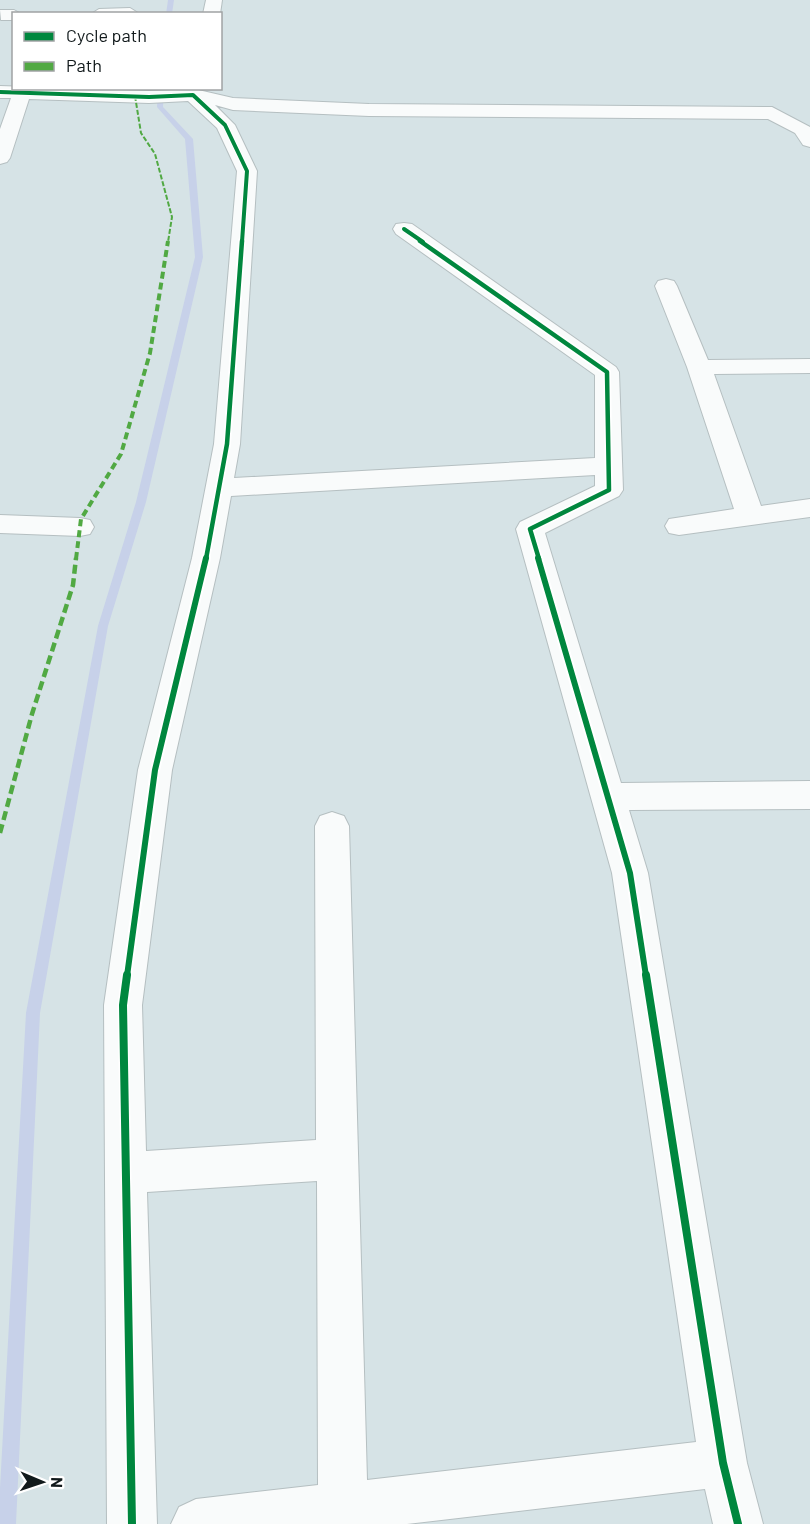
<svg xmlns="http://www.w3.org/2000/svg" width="810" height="1524" font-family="Barlow,sans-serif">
	<rect width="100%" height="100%" fill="#d6e3e6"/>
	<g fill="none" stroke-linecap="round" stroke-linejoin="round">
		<g fill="#c7d1e9" fill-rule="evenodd">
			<polygon points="168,0 174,0 172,14 166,14"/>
			<polygon points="158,88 164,88 163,107 193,139 203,257 146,502 108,626 40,1013 16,1524 0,1524 0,1488 26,1013 98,626 136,502 195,257 185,139 157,107"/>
		</g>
		<defs>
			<g id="minor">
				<polygon points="206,0 222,0 220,14 203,14"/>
				<polygon points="130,8 138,13 91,14 99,9"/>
				<polygon points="0,10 14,10 21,14 14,14 14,20 1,20"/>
				<path d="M 0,86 L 149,91 L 194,89 L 233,98 L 369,104 L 772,107 L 810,127 L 810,147 L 803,145 L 795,133 L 768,119 L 369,116 L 233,110 L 215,105 L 235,125 L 257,171 L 240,444 L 234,478 L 595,458 L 595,375 L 396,234 L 393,229 L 396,224 L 404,223 L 412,224 L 616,367 L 619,372 L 623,490 L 619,496 L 545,533 L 621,783 L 810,781 L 810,809 L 629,810 L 648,873 L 747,1463 L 763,1524 L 713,1524 L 705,1489 L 407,1524 L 171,1524 L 179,1507 L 196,1499 L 318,1485 L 317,1181 L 147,1192 L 157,1524 L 107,1524 L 104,1005 L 138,770 L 192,558 L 214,444 L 237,171 L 217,128 L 188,101 L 149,103 L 29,99 L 10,158 L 7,162 L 0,164 L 0,129 L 11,98 L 0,98 ZM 595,475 L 595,486 L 520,522 L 516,529 L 612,873 L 696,1442 L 367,1480 L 349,826 L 344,816 L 332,812 L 320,816 L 315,826 L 316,1140 L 146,1151 L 142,1005 L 172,770 L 220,558 L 231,496 Z"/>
				<polygon points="666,279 674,281 677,286 708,360 810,359 810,373 714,374 761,506 810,499 810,517 679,535 669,533 665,526 669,519 734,509 687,367 655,286 658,281"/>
				<polygon points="0,515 80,518 90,520 94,527 90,534 80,536 0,533"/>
			</g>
		</defs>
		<use href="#minor" stroke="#b5bfc1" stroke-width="2"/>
		<use href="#minor" fill="#f9fbfb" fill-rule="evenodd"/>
		<polyline stroke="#51a943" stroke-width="2" stroke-dasharray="5 2" stroke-linecap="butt" points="135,96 141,133 155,154 172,217 168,242"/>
		<polyline stroke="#51a943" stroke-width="4" stroke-dasharray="7 4" stroke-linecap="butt" points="76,559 81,519 121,454 150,353 168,241"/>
		<polyline stroke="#51a943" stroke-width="4.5" stroke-dasharray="9 4.5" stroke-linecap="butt" points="0,833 32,714 73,585 76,558"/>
		<defs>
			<g id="cycleway-far3">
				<polyline points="0,92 149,97 193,95 225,125 247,171 242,242"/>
				<polyline points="404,229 423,242"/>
			</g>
			<g id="cycleway-far2">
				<polyline points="420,241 607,372 609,490 530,529 539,559"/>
				<polyline points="206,559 227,444 242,241"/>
			</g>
			<g id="cycleway-far1">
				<polyline points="538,558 630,873 646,976"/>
				<polyline points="127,976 155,770 206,558"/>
			</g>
			<g id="cycleway">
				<polyline points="127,975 123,1005 132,1524"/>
				<polyline points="646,975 723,1463 738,1524"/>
			</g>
		</defs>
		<use href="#cycleway-far3" stroke="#fff" stroke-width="6"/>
		<use href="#cycleway-far2" stroke="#fff" stroke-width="8"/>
		<use href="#cycleway-far1" stroke="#fff" stroke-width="10"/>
		<use href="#cycleway" stroke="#fff" stroke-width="11"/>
		<use href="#cycleway-far3" stroke="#00873e" stroke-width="4"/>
		<use href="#cycleway-far2" stroke="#00873e" stroke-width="4.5"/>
		<use href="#cycleway-far1" stroke="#00873e" stroke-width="6"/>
		<use href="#cycleway" stroke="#00873e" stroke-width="8"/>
	</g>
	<rect x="12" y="12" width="210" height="78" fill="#ffffff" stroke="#a0a3a4" stroke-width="1.5"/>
	<rect x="24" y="32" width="30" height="9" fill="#00873e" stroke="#a0a3a4" stroke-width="1.5"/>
	<text x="66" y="42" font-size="18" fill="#11191b">Cycle path</text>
	<rect x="24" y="62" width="30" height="9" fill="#51a943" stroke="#a0a3a4" stroke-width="1.5"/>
	<text x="66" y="72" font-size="18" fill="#11191b">Path</text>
	<g transform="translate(42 1482) rotate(92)" stroke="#ffffff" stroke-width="4.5" paint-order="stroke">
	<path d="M0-4.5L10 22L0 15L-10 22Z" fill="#11191b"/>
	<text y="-9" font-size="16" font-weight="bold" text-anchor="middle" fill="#11191b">N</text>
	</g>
</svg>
